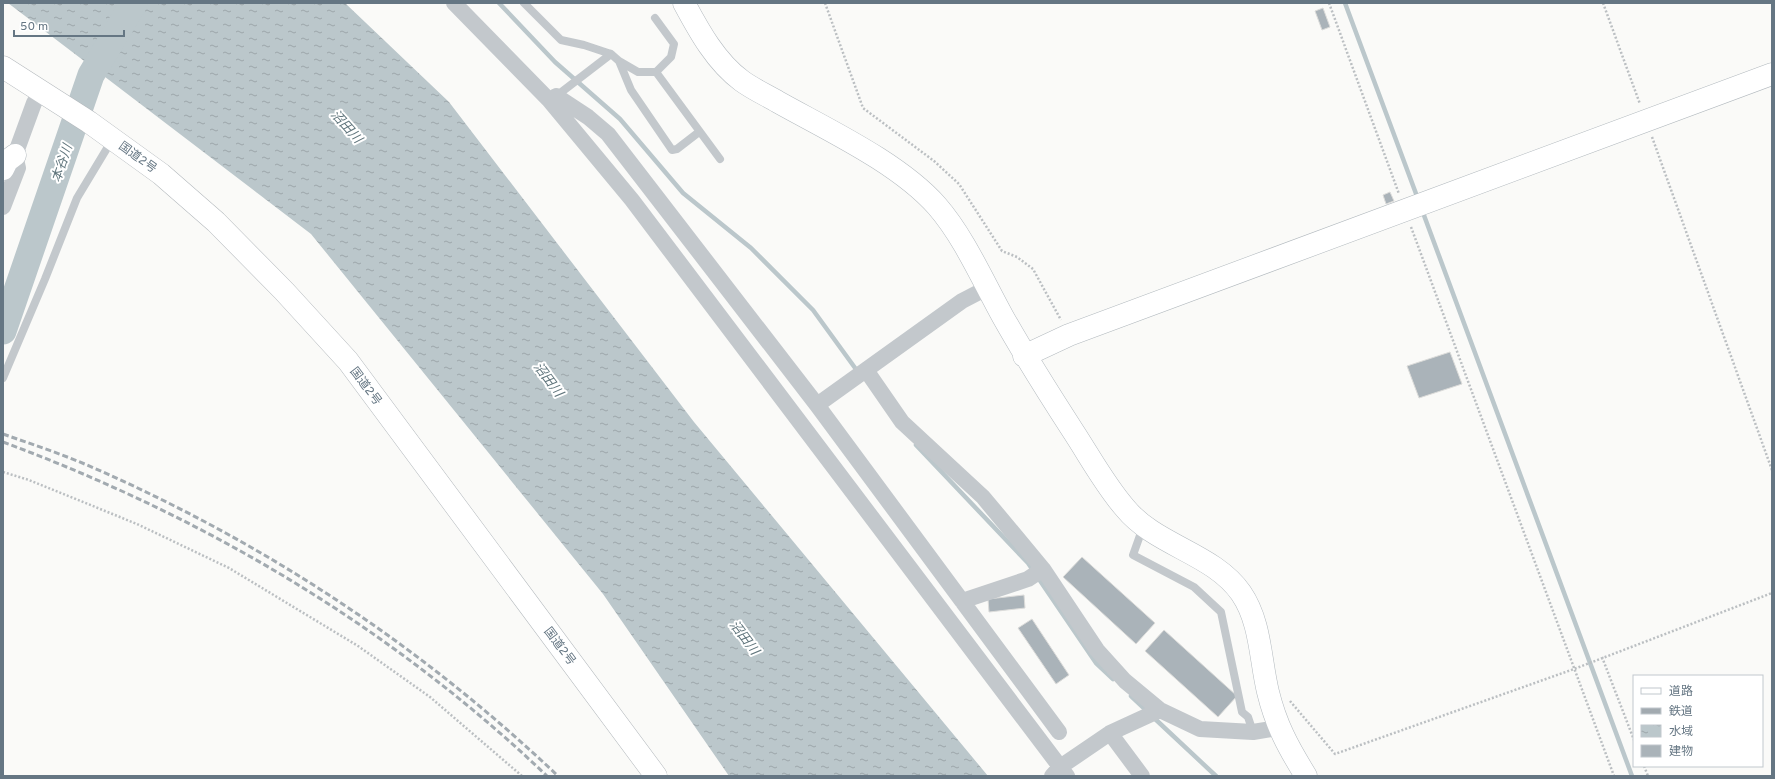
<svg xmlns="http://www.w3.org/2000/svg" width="1775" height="779" font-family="Overpass,'Noto Sans JP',sans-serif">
	<defs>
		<pattern id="water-ripples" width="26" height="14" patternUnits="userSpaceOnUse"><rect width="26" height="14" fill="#bbc7cb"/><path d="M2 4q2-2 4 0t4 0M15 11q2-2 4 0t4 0" fill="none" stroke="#9ca6aa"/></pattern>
	</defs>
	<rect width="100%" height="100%" fill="#fafaf8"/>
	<!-- water -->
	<path fill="url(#water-ripples)" d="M8,3h337l104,99 245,320 294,354h-259l-126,-182 -292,-360z"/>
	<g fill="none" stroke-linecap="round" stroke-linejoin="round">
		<!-- stream -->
		<path stroke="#bbc7cb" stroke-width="4.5" d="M499,3l56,59 65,57 63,74 68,55 62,62 45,62
			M1345,3l73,196
			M1422,210l210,566
			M916,445l112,118 68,100 17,16
			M1131,696l17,16
			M1153,717l63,59"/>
		<!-- river -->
		<path stroke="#bbc7cb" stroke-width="27" d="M3,331l88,-256 43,-72"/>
	</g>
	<!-- building -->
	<path fill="#aab3b9" stroke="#dcdcda" d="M1323,8l7,19 -8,3 -7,-19z
		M1390,192l4,9 -8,3 -3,-9z
		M1450,352l12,32 -43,14 -12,-32z
		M1082,557l73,66 -19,21 -73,-67z
		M1024,595l1,13 -36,4 -1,-13z
		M1032,619l37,56 -13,9 -38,-56z
		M1164,630l73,66 -19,21 -73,-66z"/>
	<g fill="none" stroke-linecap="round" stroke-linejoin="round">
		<defs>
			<path id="secondary" d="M684,3c15,28 32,59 58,78 11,8 24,14 36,21 50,28 121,61 159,104 27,31 46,75 66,111 22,39 46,77 70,114 17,26 32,54 52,77 31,38 88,45 116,85 20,29 19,66 27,99 8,33 20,55 38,84
				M3,169l4,-8 8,-6
				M1024,356l45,-21 703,-261"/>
			<path id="highway" d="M3,67l86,55 72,52 55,48 68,69 64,70 308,415"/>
		</defs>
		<!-- secondary casing -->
		<use href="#secondary" stroke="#b3babf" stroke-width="23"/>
		<!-- highway casing -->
		<use href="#highway" stroke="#b4b9bd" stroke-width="23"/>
		<!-- path -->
		<path stroke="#bbbfc2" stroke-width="2.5" stroke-dasharray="2 2" stroke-linecap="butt" d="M825,3l38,105 71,53 25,23 43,67 15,6 16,12 28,51
			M1329,3l70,191
			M1603,3l37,101
			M1652,137l120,333
			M1411,227l203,549
			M3,472l26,8 108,44 92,44 129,78 72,51 92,79
			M1602,657l32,83
			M1290,701l45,53 239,-85 198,-76
			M1644,766l4,10"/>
		<!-- lane -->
		<path stroke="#c3c8cc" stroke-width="8" d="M524,3l37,37 23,5 27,9
			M619,61l19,11h18l15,-15 3,-13 -19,-26
			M656,72l64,87
			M555,97l56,-43 8,7 12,29 41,60 5,-1 22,-17
			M3,378l42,-99 32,-81 35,-58
			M1143,527l-10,28 61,32 27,25 21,100 6,5 5,15"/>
		<!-- street -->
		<path stroke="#c3c8cc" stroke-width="16" d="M454,3l95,97 83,100 435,576
			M556,96l32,21 20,17 209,271 242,327
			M3,207l15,-39 -3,-13 19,-52 7,-12
			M866,370l36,52 81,75 60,72 54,81 28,31 35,29 40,19 53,3 25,-4
			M817,405l145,-104 25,-13
			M962,601l66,-22 15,-10
			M1110,733l32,43
			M1052,776l8,-9 50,-34 50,-23"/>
		<!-- secondary -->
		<use href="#secondary" stroke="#fff" stroke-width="22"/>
		<!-- highway -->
		<use href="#highway" stroke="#fff" stroke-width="22"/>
		<!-- rail -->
		<path stroke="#a2aab0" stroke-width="3" stroke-dasharray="6 3" stroke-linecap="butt" d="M3,434c28,10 56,19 84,31 175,76 333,180 471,311
			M3,442c202,75 388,185 544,334"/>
	</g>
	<g text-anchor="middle" stroke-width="4" stroke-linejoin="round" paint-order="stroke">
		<!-- street labels -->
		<g font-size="12" fill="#657683" stroke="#fff">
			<text transform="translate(138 157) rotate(36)" y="4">国道2号</text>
			<text transform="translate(366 386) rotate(53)" y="4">国道2号</text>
			<text transform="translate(560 646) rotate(53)" y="4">国道2号</text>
		</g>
		<!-- water labels -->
		<g font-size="13" font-style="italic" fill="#60757c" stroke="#fff">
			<text transform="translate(347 126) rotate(48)" y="5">沼田川</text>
			<text transform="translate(61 163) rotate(-71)" y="5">本谷川</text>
			<text transform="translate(549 379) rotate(53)" y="5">沼田川</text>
			<text transform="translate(745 637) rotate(53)" y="5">沼田川</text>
		</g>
	</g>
	<!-- border -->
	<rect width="1775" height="779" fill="none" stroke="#657683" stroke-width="8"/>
	<!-- legend -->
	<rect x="1633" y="675" width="130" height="92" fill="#ffffff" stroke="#c1c8cd"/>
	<rect x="1641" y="688" width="20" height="6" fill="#ffffff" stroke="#c1c8cd"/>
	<text x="1669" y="695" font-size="12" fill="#657683">道路</text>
	<rect x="1641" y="708" width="20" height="6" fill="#a2aab0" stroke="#c1c8cd"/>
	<text x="1669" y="715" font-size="12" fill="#657683">鉄道</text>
	<rect x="1641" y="725" width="20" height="12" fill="url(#water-ripples)" stroke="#c1c8cd"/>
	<text x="1669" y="735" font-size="12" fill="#657683">水域</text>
	<rect x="1641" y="745" width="20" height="12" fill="#aab3b9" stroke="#c1c8cd"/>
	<text x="1669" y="755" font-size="12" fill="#657683">建物</text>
	<!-- scale -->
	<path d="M14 30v6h110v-6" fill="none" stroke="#657683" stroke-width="2"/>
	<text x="20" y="30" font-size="12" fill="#657683" stroke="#ffffff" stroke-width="3" paint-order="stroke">50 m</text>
</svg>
